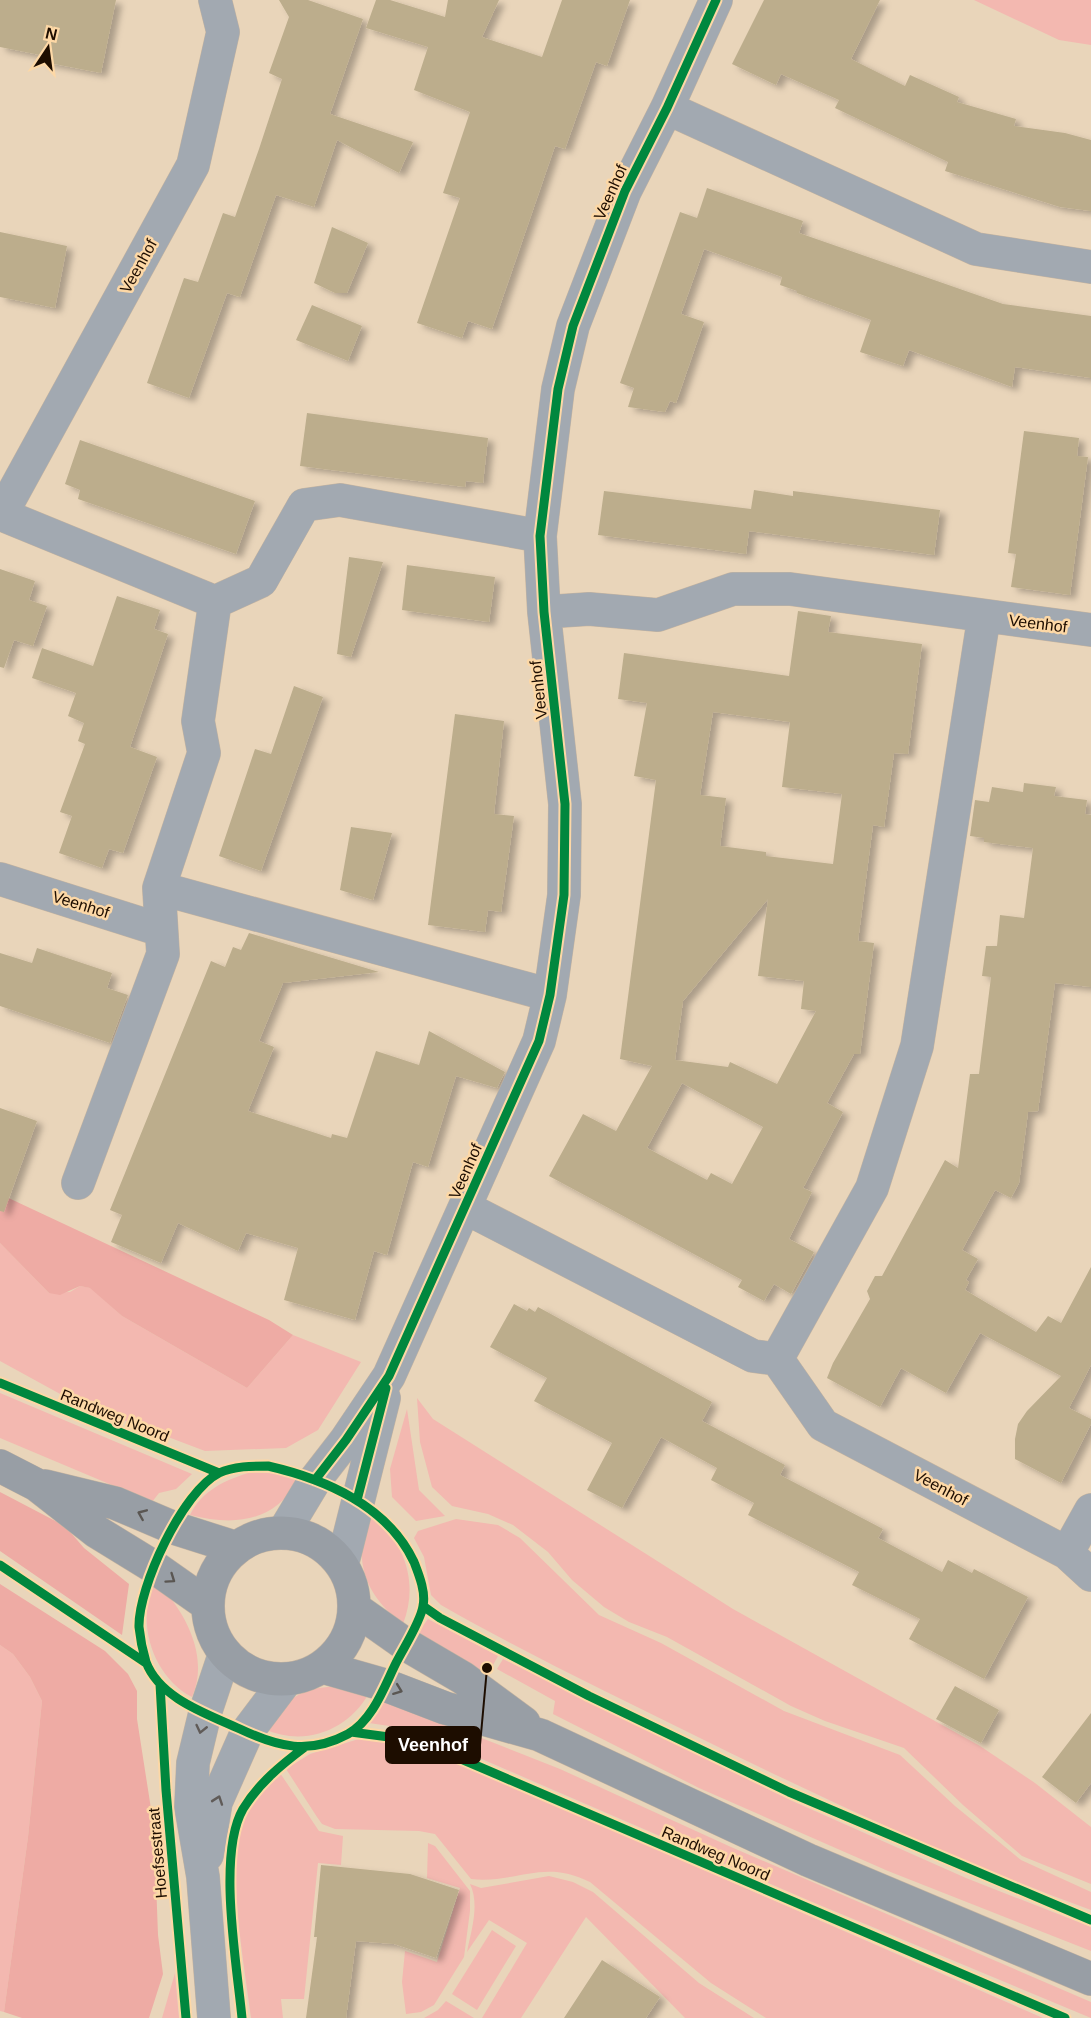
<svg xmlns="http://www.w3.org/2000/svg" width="1091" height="2018" font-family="Helvetica,sans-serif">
	<defs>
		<filter id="shadow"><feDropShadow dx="6" dy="4" stdDeviation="3" flood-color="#0004"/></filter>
	</defs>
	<rect width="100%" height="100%" fill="#e9d5ba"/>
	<!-- green -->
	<path fill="#f3b8b0" d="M974,0h117v45l-32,-5z
		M0,1243l49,50 21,-1 10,-6 11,2 31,28 125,72 46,-53 68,27 -43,68 -32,18 -81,3 -132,-50 -73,-40z
		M0,1393l192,81 -16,15 -17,4 -7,9 -152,-64z
		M417,1398l16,21 300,190 247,137 55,37 56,44v57l-69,-28 -59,-51 -59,-57 -79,-27 -34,-15 -124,-69 -38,-15 -25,-15 -32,-27 -24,-28 -35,-27 -25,-11 -36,-8 -20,-19 -12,-45z
		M407,1409l12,81 26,26 -29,5 -24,-24 -2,-28z
		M252,1472l31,2 16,6c-26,43 -65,46 -109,35 12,-25 37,-36 62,-43z
		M366,1511c37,27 54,69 37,113 -41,-31 -48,-64 -37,-113z
		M456,1519l42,6 22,13 79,77 62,28 123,68 116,44 55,51 66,54 70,32v18c-134,-49 -263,-109 -391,-172 -87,-43 -175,-85 -259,-133l-10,-10 -7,-38 -10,-19 4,-7z
		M156,1582c29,28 54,75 36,115 -39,-20 -58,-77 -36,-115z
		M428,1619l70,37 -11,20 -70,-42z
		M0,1645l13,9 17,23 12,24 -14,136 -24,175 -4,-1z
		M503,1659l287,141 176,78 125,49v24l-203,-80 -189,-83 -146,-74 2,-13 -58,-32z
		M345,1686l24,7c-21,38 -65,54 -105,36 27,-34 36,-42 81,-43z
		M383,1699l177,70 171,78 360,155v16l-281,-117 -356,-154 -51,-19 -34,-5z
		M362,1738l52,8 86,35 543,237h-277l-55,-35 -121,-101c-47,-24 -74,2 -119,-3l-36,-45 -16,-3 -84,-2 -13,-5 -5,-7 -31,-48 24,-15z
		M280,1773l39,58 24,5 -2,29 -23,-2 -14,136h-23l2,19h-32c-6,-51 -27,-158 -6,-202 7,-16 23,-30 35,-43z
		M428,1843l7,3 35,45v20l-6,46 -30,48 -13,7 -15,2 -4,-32 3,-31 32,11 23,-74 -33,-10z
		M549,1876l24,6 20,10 106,91 55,35h-69l-99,-101 -65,101h-39l45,-75 -38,-23 -22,32c4,-21 13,-47 3,-68l11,4z
		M492,1930l24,16 -39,64 -25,-16z
		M175,1973l4,45h-17z
		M446,2001l28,17h-50l14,-8z"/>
	<!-- forest -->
	<path fill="#eeaba4" d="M0,1194l269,126 24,15 -46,53 -125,-72 -32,-28 -10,-2 -20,9 -11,-2 -49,-50z
		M0,1492l65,34 19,22 45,36 -7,51 -122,-84z
		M0,1584l105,67 23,23 9,17v28l17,109 4,107 5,39 -14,44h-127l-18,-6 24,-175 14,-136 -12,-24 -17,-23 -13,-9z"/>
	<!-- building -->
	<path fill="#bcad8c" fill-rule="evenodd" filter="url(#shadow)" d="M0,0h116l-15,73 -57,-11 1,-6 -45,-9z
		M279,0h29l55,19 -33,95 83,28 -14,31 -62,-33 -23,67 -38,-12 -36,102 -13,-4 -38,105 -42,-15 37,-105 14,4 25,-69 12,4 24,-68 23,-70 -13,-6 20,-56z
		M376,0h14l55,17 3,-17h51l-17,37 60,20 20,-57h68l-23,66 -11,-4 -31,87 -10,-3 -63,183 -24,-8 -6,17 -45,-15 43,-125 -17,-5 27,-81 -56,-22 14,-43 -62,-19z
		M764,0h116l-29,59 54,27 5,-11 49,22 -2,5 59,17 -2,7 51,7 26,7v71l-31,-4 -115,-36 3,-9 -113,-54 4,-8 -58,-26 -5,11 -44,-21z
		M707,188l96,33 -4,12 204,71 88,12v62l-76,-11 -3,20 -103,-37 -6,16 -43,-14 11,-32 -74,-27v-2l-17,-6 2,-8 -78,-28 -23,65 23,8 -28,81 -6,-2 -5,11 -37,-5 6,-19 -14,-5 60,-171 17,6z
		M332,227l36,16 -21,50h-12l-21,-10z
		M0,232l67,14 -12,62 -55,-11z
		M312,305l50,21 -14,35 -52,-21z
		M307,413l181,25 -5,45 -17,-2 -1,6 -165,-21z
		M1024,431l55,7 -2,18 11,1 -18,138 -59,-8 5,-33 -8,-1z
		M80,440l175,61 -19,53 -158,-55 2,-9 -15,-6z
		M754,490l39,6v-5l147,19 -6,45 -185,-24 -3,23 -148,-19 6,-44 147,18z
		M349,557l34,5 -32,95 -14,-3z
		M407,565l88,12 -6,45 -87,-12z
		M0,569l35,12 -6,19 18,6 -14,40 -19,-6 -10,28 -4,-1z
		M117,596l43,14 -6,19 14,5 -38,113 27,10 -34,96 -14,-4 -7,19 -43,-15 13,-37 -12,-4 25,-68 -7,-3 6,-18 -16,-7 8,-23 -44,-15 10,-30 51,18z
		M798,611l33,5 -3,16 94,12 -14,110 -14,-1 -10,74 -11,-2 -15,116 16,2 -14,111h-6l-27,49 16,9 -40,76 9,4 -23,47 25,13 -23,42 -17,-10 -10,17 -26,-14 4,-7 -193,-104 34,-62 33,17 36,-65 -32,-7 36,-279 -22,-4 13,-73 -29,-4 6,-46 165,23zM713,712l77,10 -8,65 60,7 -9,70 -67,-8v-4l-46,-6 6,-48 -26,-3zM768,899l-10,77 46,5 -3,28 15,2 -39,73 -47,-22 -2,5 -53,-7 8,-59zM682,1083l81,44 -31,57 -21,-11 -4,7 -60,-32z
		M294,686l29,11 -62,174 -42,-15 36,-107 16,5z
		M455,714l49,7 -10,93 20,2 -13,96 -13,-2 -3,22 -57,-7z
		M1024,783l32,4 -2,9 33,4 -2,14 6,1v172l-36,-4 -17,128 -10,1 -9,71 -8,15 -16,-8 -33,60 16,9 -12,21 3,2 -4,8 71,42 12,-16 13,7 30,-56v98l-22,43 22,11v5l-30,59 -46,-24v-20l3,-15 9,-13 34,-35 -81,-43 -34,60 -45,-25 -21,39 -53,-29 6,-15 37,-64 -3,-8 8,-15h7l63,-116 13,8 12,-94h9l12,-97 -9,-1 4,-30h11l3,-31 24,3 9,-70 -49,-6v-4l-14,-2 5,-36 14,2 3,-15 31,5z
		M351,827l41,6 -19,67 -33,-10z
		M249,933l130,39 -96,11 -24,58 15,6 -26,64 83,27 1,-4 15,4 29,-87 43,14 10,-34 76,41 -8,16 -41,-12 -28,91 -15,-5 -26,93 -13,-4 -19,69 -71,-20 14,-52 -52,-15 -8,18 -60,-28 -17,40 -50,-21 11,-27 -12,-5 101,-249 14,6 8,-20 8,3z
		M37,948l75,25 -5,15 21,7 -18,48 -110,-37v-53l32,10z
		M0,1108l37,13 -33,91 -4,-1z
		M514,1304l13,7 2,-3 6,4 3,-5 174,95 -10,19 83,44 -5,10 103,54 -5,9 64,34 6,-12 24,13 2,-4 54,28 -44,82 -75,-40 11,-20 -68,-34 7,-13 -111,-57 6,-12 -43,-23 6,-12 -56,-31 -39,71 -35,-18 25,-47 -78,-42 13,-23 -57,-31z
		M955,1686l44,24 -18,33 -45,-24z
		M1091,1713v70l-15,20 -34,-26z
		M321,1865l89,9 49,16 -23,68 -42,-14 -38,-3 -10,77h-40l11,-81h-3z
		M602,1960l58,37 -14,21h-82z"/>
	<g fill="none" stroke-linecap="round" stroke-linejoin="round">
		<defs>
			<path id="minor" d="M667,108l309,141 115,18
				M0,514l215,88 46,-21 43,-76 36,-5 200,36
				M1,515l192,-350 30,-133 -8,-32
				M544,612l45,-3 69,6 75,-26h57l301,41
				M0,879l161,51
				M159,888l391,107
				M78,1183l85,-229 -4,-66 45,-135 -6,-32 17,-119
				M466,1208l287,148 24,3 46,66 244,128 24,22
				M777,1359l95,-171 45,-142 67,-429
				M283,1533l32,-53 31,-40 43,-64 150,-335 11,-46 14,-100 1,-91 -21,-192 -4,-76 18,-147 15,-63 52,-135 42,-83 49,-108
				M1067,1553l24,-43
				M342,1565l42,-167
				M207,1855l9,-53 31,-70 40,-53
				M214,2018l-11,-141 -12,-70 2,-44 12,-50 20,-60"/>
			<path id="major" d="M0,1466l37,19 60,47 57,35 54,38
				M45,1486l70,17 59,25 63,20
				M208 1606a73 73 0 1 1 146 0a73 73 0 1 1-146 0Z
				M354,1608l51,36 58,34 61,45
				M322,1667l63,18 60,23 95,27 268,125 283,119"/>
		</defs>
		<!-- minor casing -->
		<use href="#minor" stroke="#c5b4a0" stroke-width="34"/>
		<!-- major casing -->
		<use href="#major" stroke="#c5b4a0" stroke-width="34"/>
		<!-- minor -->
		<use href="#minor" stroke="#a2a9b1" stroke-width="33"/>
		<!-- major -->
		<use href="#major" stroke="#989ea5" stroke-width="33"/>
		<defs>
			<path id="cycleway" d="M0,1383l219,90
				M268,1466c57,13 120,40 146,96 5,13 12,30 9,44 -2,15 -20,43 -27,57 -12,24 -23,57 -48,71 -39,21 -70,13 -108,-5 -32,-15 -80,-30 -94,-67 -3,-10 -6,-25 -7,-35 -1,-40 44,-136 80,-154 15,-7 33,-7 49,-7z
				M315,1480l31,-40 43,-64 150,-335 11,-46 14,-100 1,-91 -21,-192 -4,-76 18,-147 15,-63 52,-135 42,-83 49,-108
				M357,1500l29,-112
				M0,1565l146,98
				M423,1606l17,12 149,78 200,96 302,128
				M160,1684l6,106 20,228
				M351,1732l53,7 50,17 611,262
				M242,2018c-5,-53 -25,-164 1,-209 16,-26 38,-44 62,-62"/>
		</defs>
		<!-- cycleway casing -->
		<use href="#cycleway" stroke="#fdd8a6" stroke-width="13"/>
		<!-- cycleway -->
		<use href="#cycleway" stroke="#00873e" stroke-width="9"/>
	</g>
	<!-- one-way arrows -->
	<defs><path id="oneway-chevron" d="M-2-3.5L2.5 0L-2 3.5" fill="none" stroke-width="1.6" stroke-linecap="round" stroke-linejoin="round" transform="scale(1.5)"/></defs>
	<g stroke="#5a5652">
		<use href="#oneway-chevron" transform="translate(142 1514) rotate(-157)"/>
		<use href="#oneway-chevron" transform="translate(171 1579) rotate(35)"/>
		<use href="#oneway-chevron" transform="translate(398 1690) rotate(21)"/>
	</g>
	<g stroke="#605b58">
		<use href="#oneway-chevron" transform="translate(201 1729) rotate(103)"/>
		<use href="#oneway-chevron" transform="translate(218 1800) rotate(-71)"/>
	</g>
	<g text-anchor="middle" stroke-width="5" stroke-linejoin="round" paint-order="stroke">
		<!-- street labels -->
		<g font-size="16" fill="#1d0d00" stroke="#fdd8a6">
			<text transform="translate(610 192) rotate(-66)" y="6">Veenhof</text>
			<text transform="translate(138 266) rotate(-61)" y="6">Veenhof</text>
			<text transform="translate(1038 623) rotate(7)" y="6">Veenhof</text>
			<text transform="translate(538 690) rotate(-96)" y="6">Veenhof</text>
			<text transform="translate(81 904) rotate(17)" y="6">Veenhof</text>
			<text transform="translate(465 1171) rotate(-66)" y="6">Veenhof</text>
			<text transform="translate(115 1415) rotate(22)" y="6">Randweg Noord</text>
			<text transform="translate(941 1487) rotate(28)" y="6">Veenhof</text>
			<text transform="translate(157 1853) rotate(-95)" y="6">Hoefsestraat</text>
			<text transform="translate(716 1853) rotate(23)" y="6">Randweg Noord</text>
		</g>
	</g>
	<!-- callouts -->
	<path fill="none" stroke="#1d0d00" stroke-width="2" d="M487 1668L480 1745"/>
	<circle fill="#1d0d00" stroke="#fdd8a6" stroke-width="2" cx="487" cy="1668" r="6"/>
	<rect fill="#1d0d00" stroke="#1d0d00" stroke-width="2" x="386" y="1727" width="94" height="36" rx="6"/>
	<g font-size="18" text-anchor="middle" font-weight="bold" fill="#fff">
		<text x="433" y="1751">Veenhof</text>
	</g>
	<!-- north arrow -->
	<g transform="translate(48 48) rotate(13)" stroke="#fdd8a6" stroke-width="4.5" paint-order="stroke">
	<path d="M0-4.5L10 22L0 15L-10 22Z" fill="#1d0d00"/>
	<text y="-9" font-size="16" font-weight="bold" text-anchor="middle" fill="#1d0d00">N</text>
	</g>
</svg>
